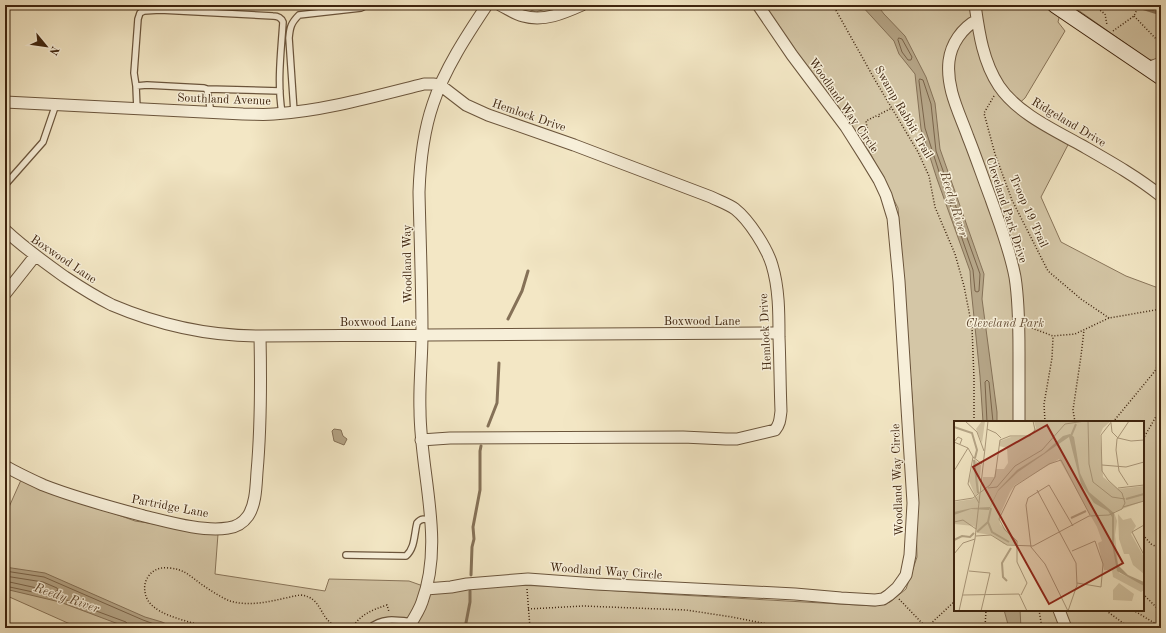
<svg xmlns="http://www.w3.org/2000/svg" width="1166" height="633" font-family="'Old Standard TT',serif">
	<rect width="100%" height="100%" fill="#f3e7c5"/>
	<filter id="stains"><feTurbulence type="fractalNoise" baseFrequency=".005" numOctaves="4"/><feColorMatrix values="0 0 0 0 .2 0 0 0 0 .09 0 0 0 0 .02 0 0 0 .5 -.17"/></filter>
	<radialGradient id="worn" r=".72"><stop offset=".6" stop-color="#630" stop-opacity="0"/><stop offset="1" stop-color="#630" stop-opacity=".3"/></radialGradient>
	<!-- green -->
	<path fill="#d4c6a6" stroke="#89755a" fill-rule="evenodd" d="M517,5h41l-22,7z
		M761,5h285l14,9 -2,8 7,9 -40,67 -11,10 56,33 -29,56 20,45 65,34 35,13v175c-4,16 -6,31 0,46v118h-1082l-74,-33v-79l16,-36 114,41 83,13 -3,40 110,17 4,-12 80,2 31,11 65,-7 41,1 116,8 213,12 15,-4 16,-13 11,-32 -4,-147 -15,-202 -30,-59zM955,422h188v188h-188z
		M1071,5h90v53l-3,2h-9z"/>
	<!-- water -->
	<path fill="#b5a587" stroke="#857157" d="M861,5h16l7,9 21,22 21,41 9,26 5,46 44,125 -2,25 15,113v10h-14l-3,-46 -9,-88 -1,-17 -33,-92 -16,-50 -6,-55 -16,-20 -5,-13z
		M334,429l7,1 2,6 4,3 -3,6 -10,-4 -2,-10z
		M5,567l40,6 100,44 17,5 13,6h-46l-69,-26 -55,-13z
		M1004,610h16l1,18h-12z"/>
	<g fill="none" stroke-linecap="round" stroke-linejoin="round">
		<!-- shore -->
		<path stroke="#7a644a" stroke-width="1" d="M899,38l3,1 10,18 -1,3h-3l-6,-8 -4,-12z
			M920,79l3,1 8,24 5,47 44,123 -1,17 -2,1 -2,-1 -2,-21 -32,-92 -16,-50 -6,-47z
			M987,422l-2,-40 2,-2 2,2 4,40
			M5,571l39,6 99,43 22,8
			M5,576l38,6 14,6 1,2 -3,2 -50,-11
			M5,586l56,12 65,24 2,3v3"/>
		<!-- stream -->
		<path stroke="#857157" stroke-width="3" d="M1132,5l29,9
			M508,319l14,-28 6,-20
			M488,426l9,-23 2,-40
			M471,575l1,-28 2,-8 -1,-12 7,-37v-39l1,-5
			M465,628l5,-26v-11"/>
		<defs>
			<path id="lane" d="M136,86l-2,-13 4,-54 2,-6 4,-2 16,-1 113,6c4,0 8,1 10,6 -2,30 -6,61 -1,91
				M207,89l73,2
				M137,109l-1,-23 11,-1 57,3 3,1 4,24
				M294,112l-5,-74c1,-11 2,-15 10,-23l62,-7 6,-3
				M5,185l38,-43 13,-38
				M346,555l60,1c9,-8 8,-21 11,-33 4,-5 8,-4 13,-3
				M370,628c12,-11 27,-8 42,-6"/>
			<path id="street" d="M500,5c8,4 15,9 23,11 21,6 41,-3 59,-11
				M975,5c4,28 8,57 24,81 18,27 55,44 82,59 28,16 55,31 80,51
				M977,20c-15,8 -26,24 -28,41 -3,27 10,51 19,76 8,20 15,41 23,62 9,26 19,51 24,78 4,25 4,50 4,75 0,24 0,47 0,70
				M1148,68l13,-5
				M5,102l238,12c10,0 21,1 31,0 49,-3 102,-18 150,-30h9l7,1 26,20 22,10 86,30 137,52c8,4 17,7 24,12 14,11 32,39 37,56 7,23 7,48 7,72 1,25 1,49 2,74 -1,8 -1,13 -6,19l-38,9h-11l-43,-2 -233,1 -29,2
				M5,230c19,18 39,32 60,47 15,10 31,20 47,28 47,20 98,31 148,31l519,-3
				M5,294l30,-38
				M5,466c12,7 25,13 38,19 33,13 67,22 101,31 25,6 59,16 84,12 8,-1 15,-5 20,-12 8,-12 8,-30 9,-44 4,-45 4,-91 3,-136
				M426,589l25,-2 16,-3 61,-5 68,5 199,10 46,4 34,2 8,-1 6,-4 8,-7 5,-7 4,-6 4,-20 3,-52 -14,-222 -6,-63 -7,-23 -7,-15 -14,-23 -19,-30 -54,-72 -34,-50
				M1059,610l7,18
				M408,628c5,-8 11,-17 14,-26 23,-62 -2,-129 -2,-192 -1,-25 2,-51 2,-76 0,-47 -2,-95 -3,-142 1,-30 4,-59 14,-88 11,-34 34,-69 54,-99"/>
			<path id="secondary" d="M1055,5l106,72"/>
		</defs>
		<!-- lane casing -->
		<use href="#lane" stroke="#6b553c" stroke-width="8"/>
		<!-- street casing -->
		<use href="#street" stroke="#6b553c" stroke-width="13"/>
		<!-- secondary casing -->
		<use href="#secondary" stroke="#3e240e" stroke-width="17"/>
		<!-- path -->
		<path stroke="#3e240e" stroke-width="1.5" stroke-dasharray="1 2" stroke-linecap="butt" d="M833,5l42,75 43,72 11,24 6,31 20,47 9,32 8,41 2,52v43
			M1093,5l12,9 2,11
			M1134,16l27,28
			M1113,31l21,-15 5,-11
			M994,96l-10,17 11,41 17,46 36,71 33,28 28,19
			M879,117l-1,-2 14,-7
			M868,143l1,-3 -3,-19 12,-6
			M1029,327l24,9 22,-2 34,-16 52,-9
			M1045,422l-1,-18 8,-46 1,-21
			M1075,422l-2,-12 8,-54 3,-26
			M1113,422l42,-51 6,-12
			M1143,439l18,-31
			M1143,535l8,9 10,5
			M527,589l3,39
			M1143,594l18,18
			M899,599l23,24 3,5
			M528,609l55,-3 103,4 46,7 55,11
			M1039,610l3,18
			M1107,610l1,2 22,16
			M1133,610l23,14 5,1
			M208,628c-19,-8 -60,-12 -63,-36 -1,-5 0,-11 3,-15 5,-8 13,-10 21,-9 15,1 21,8 32,16 9,6 19,13 29,17 23,7 48,-2 70,-6 24,2 18,25 38,32
			M352,628c9,-14 20,-18 35,-23l2,7
			M572,628l54,-3 26,3
			M926,628l29,-27
			M985,628l1,-18"/>
		<!-- lane -->
		<use href="#lane" stroke="#f7efd9" stroke-width="5.5"/>
		<!-- street -->
		<use href="#street" stroke="#f7efd9" stroke-width="11"/>
		<!-- secondary -->
		<use href="#secondary" stroke="#f7efd9" stroke-width="15"/>
	</g>
	<g text-anchor="middle" stroke-width="3" stroke-linejoin="round" paint-order="stroke">
		<!-- street labels -->
		<g font-size="12" fill="#3e240e" stroke="#f7efd9">
			<text transform="translate(224 99) rotate(2)" y="4">Southland Avenue</text>
			<text transform="translate(844 105) rotate(55)" y="4">Woodland Way Circle</text>
			<text transform="translate(904 112) rotate(60)" y="4">Swamp Rabbit Trail</text>
			<text transform="translate(529 115) rotate(19)" y="4">Hemlock Drive</text>
			<text transform="translate(1069 122) rotate(31)" y="4">Ridgeland Drive</text>
			<text transform="translate(1007 210) rotate(72)" y="4">Cleveland Park Drive</text>
			<text transform="translate(1029 211) rotate(66)" y="4">Troop 19 Trail</text>
			<text transform="translate(64 259) rotate(34)" y="4">Boxwood Lane</text>
			<text transform="translate(407 264) rotate(-91)" y="4">Woodland Way</text>
			<text x="702" y="325">Boxwood Lane</text>
			<text x="378" y="326">Boxwood Lane</text>
			<text transform="translate(765 332) rotate(-93)" y="4">Hemlock Drive</text>
			<text transform="translate(897 480) rotate(-92)" y="4">Woodland Way Circle</text>
			<text transform="translate(170 506) rotate(11)" y="4">Partridge Lane</text>
			<text transform="translate(606 571) rotate(4)" y="4">Woodland Way Circle</text>
		</g>
		<!-- park labels -->
		<g font-size="12" font-style="italic" fill="#644c34" stroke="#f7efd9">
			<text x="1005" y="327">Cleveland Park</text>
		</g>
		<!-- water labels -->
		<g font-size="13" font-style="italic" fill="#624b32" stroke="#f7efd9">
			<text transform="translate(955 204) rotate(73)" y="5">Reedy River</text>
			<text transform="translate(67 597) rotate(19)" y="5">Reedy River</text>
		</g>
	</g>
	<!-- overview -->
	<g transform="translate(954 421)">
		<rect width="190" height="190" fill="#f3e7c5"/>
		<path d="M28,0h3l-3,22 -6,-14zM80,0h77l-8,7 -3,7 3,42 15,12 26,-3v15l-30,11 3,9 -2,14 4,38 24,11 1,6 -3,2 -28,-15 -1,-7h-8l-6,-27 4,-2 -5,-14 -38,-68 -44,26 -5,7 -11,25 1,7 16,16v5l-12,-1 -12,-9 -14,-2 -4,-7 -20,-2v-22l19,-3 7,-5 3,-17h11l2,-8h8l4,-6 -1,-15 -8,-2 1,-5 11,-4h16l9,-9zM20,38l7,6 -2,29 -4,1 -6,-14zM164,93l5,6 8,-2 5,8 -5,8 13,23v17l-11,-9 -4,-11h-5l-5,-15zM165,162l15,11 -2,7 -19,-1v-10z" fill="#d4c6a6"/>
		<path d="M116,13l4,3 6,36 9,19 25,21v33l4,19 10,10 16,7v4l-27,-15 -5,-27v-27l-4,-6 -14,-8 -13,-19 -12,-47 -51,35 -20,19 -9,19 -18,-1 -17,6v-3l18,-4 18,-1 8,-17 19,-20 27,-17 19,-17z" fill="#b5a587"/>
		<path fill="none" stroke="#b5a587" stroke-width="2" d="M0,6l18,6 5,17 -2,8M117,15l5,-12M20,39l4,33M172,78l18,-5M117,97l15,-7M34,101l4,10 17,10M23,111l11,-10 3,-14M0,119l8,-4 8,1 4,-4M53,160l-4,-4 -1,-14 9,-15"/>
		<path fill="none" stroke="#ab997c" stroke-width="1" d="M11,0l12,11 7,19M134,0l1,43 4,18 19,15 13,2M157,2l1,9 6,6 13,3 13,-1M33,8l9,4 5,5M0,21l14,6 5,9 9,7M0,21l4,-5 4,2 -2,5M19,36l-5,27 11,19M148,44l24,2 18,-5M0,50l14,-23M174,64l-9,-14 -3,-21 1,-11 12,-18M34,67l9,-1 18,-21 27,-16 23,-26 20,-3M164,67l26,-3M83,69l39,73 1,22 -9,26M0,80l19,-3 17,-13 5,-8 5,-37 10,-4h20l5,-6 -2,-9M169,86l21,-6M0,101l9,-2 13,9M190,104l-12,7 12,23M22,115l15,-1 16,10 26,1 56,-30 20,-1 13,-6 3,-6 -3,-10 -14,-13 -6,-9 -1,-36 11,-14M118,130l23,-10 8,23 -2,23 -24,-4M0,133l9,-11 12,-4M15,150l21,2 -9,38M9,174l56,-1 8,17M67,174l6,-12 -10,-21v-21l-12,-11 -6,-11 16,-33 34,-22 12,-4 29,55M5,190l16,-72 13,-118M114,190l-23,-47 -14,-17 -5,-42 2,-7 21,-13 24,41"/>
		<path fill="#8f2418" fill-opacity="0.15" stroke="#8f2418" stroke-width="2" d="M93,4l76,138 -74,41 -76,-137z"/>
		<rect width="190" height="190" fill="none" stroke="#3e240e" stroke-width="2"/>
	</g>
	<!-- margin -->
	<rect width="1166" height="633" fill="none" stroke="#f3e7c5" stroke-width="20"/>
	<rect x="6" y="6" width="1154" height="621" fill="none" stroke="#3e240e" stroke-width="2"/>
	<rect x="10" y="10" width="1146" height="613" fill="none" stroke="#3e240e"/>
	<!-- north arrow -->
	<g transform="translate(46 46) rotate(119)" stroke="#f7efd9" stroke-width="3" paint-order="stroke">
	<path d="M0-3L7 15L0 10L-7 15Z" fill="#3e240e"/>
	<text y="-6" font-size="11" font-weight="bold" text-anchor="middle" fill="#3e240e">N</text>
	</g>
	<rect width="100%" height="100%" filter="url(#stains)"/>
	<rect width="100%" height="100%" fill="url(#worn)"/>
</svg>
